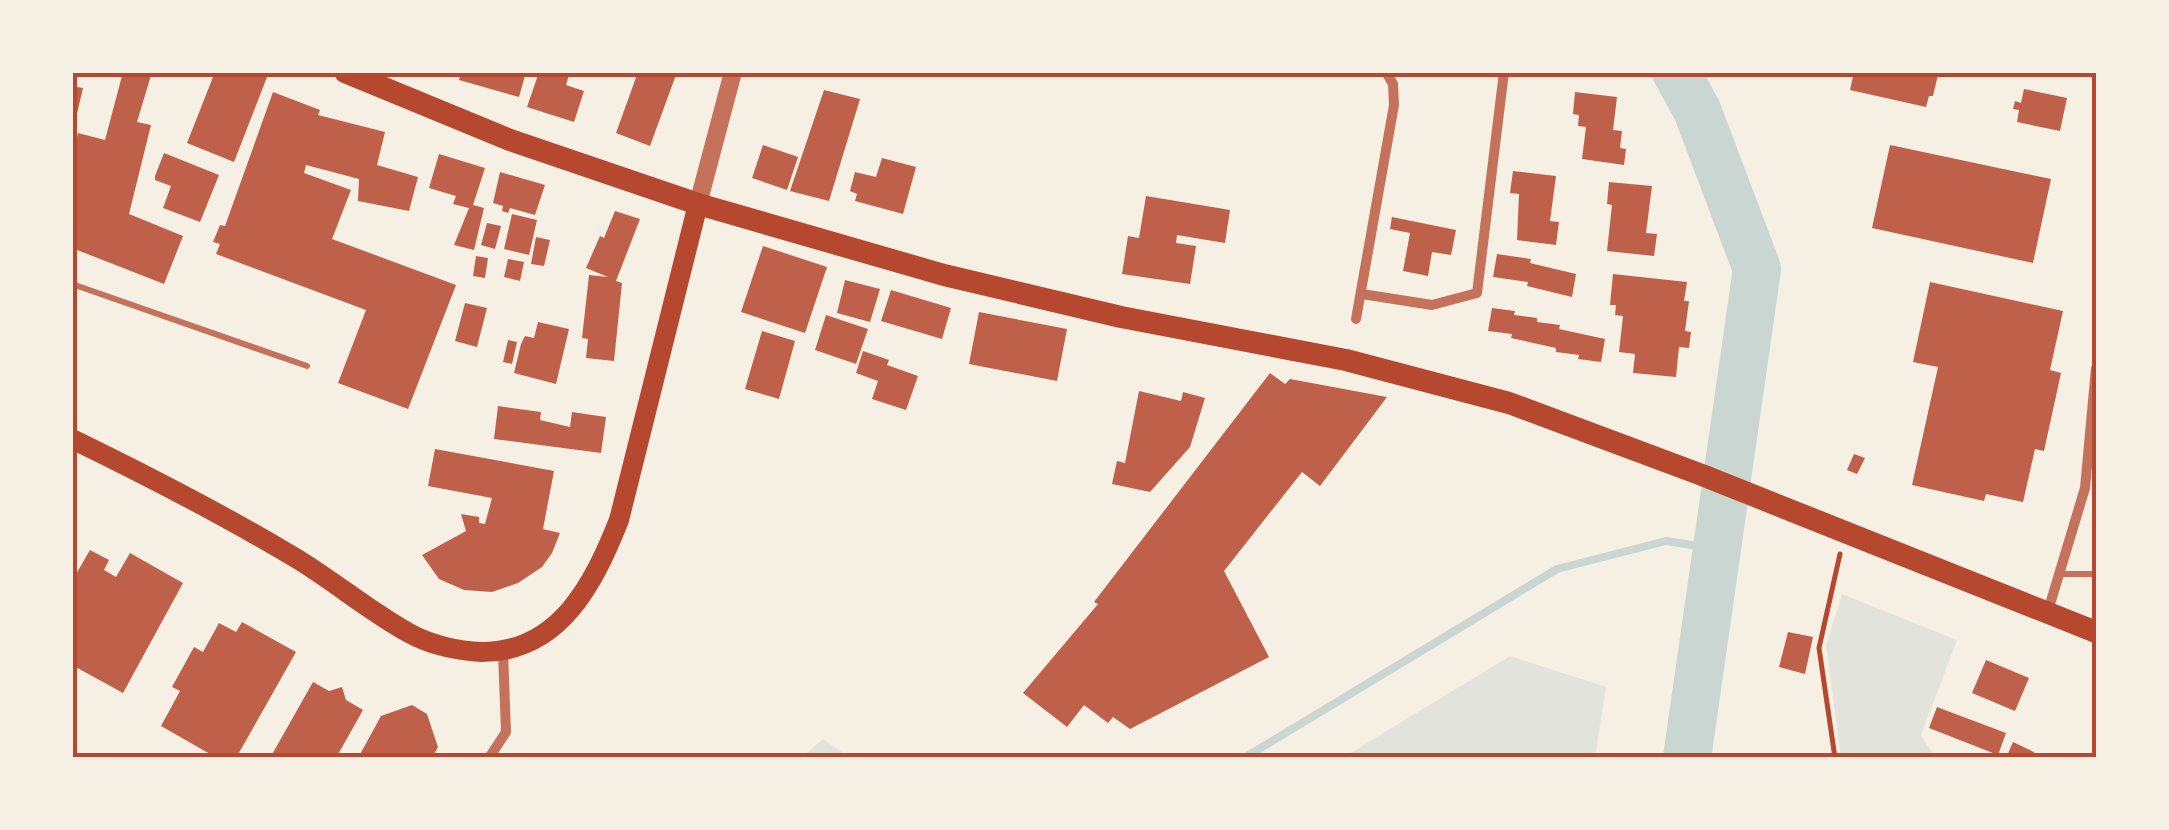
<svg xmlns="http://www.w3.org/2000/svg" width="2169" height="830" font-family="'PT Sans',sans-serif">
	<rect width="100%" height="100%" fill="#f6efe4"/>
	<!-- green -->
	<path fill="#e2e4dc" d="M1842,594l115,46 -36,95 14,22h-94l-15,-112z
		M1510,656l96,31 -11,70h-251z
		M823,739l26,18h-47z"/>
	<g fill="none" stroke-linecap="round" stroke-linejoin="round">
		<!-- stream -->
		<path stroke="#c9d6d2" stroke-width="8" d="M1244,758l313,-189 109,-28 51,8"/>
		<!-- river -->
		<path stroke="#c9d6d2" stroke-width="48" d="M1676,72l21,38 60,159 -70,489"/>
	</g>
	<!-- building -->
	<path fill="#bf614a" d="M123,72h29l-15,50 14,3 -22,89 54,22 -19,48 -92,-36v-91l6,-24 27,7z
		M215,72h54l-35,90 -47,-19z
		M461,72h65l-7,25 -60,-17z
		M539,72h31l-4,13 18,6 -10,31 -47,-15z
		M638,72h39l-27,74 -34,-13z
		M1854,72h80l4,3 -5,21h-4l-3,11 -76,-17z
		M72,86l11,2 -9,39h-2z
		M2024,89l43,9 -7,33 -43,-9 2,-12 -6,-1 2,-8 6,2z
		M824,90l36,9 -31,102 -39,-10z
		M273,92l47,18 -2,5 67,17 -8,33 41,12 -9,34 -51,-10 1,-22 -53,-14 -2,8 47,17 -19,49 124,46 -48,124 -70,-26 28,-73 -150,-56 4,-10 -7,-2 7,-17 5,1z
		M1575,92l42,5 -4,33 9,1 -2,17 6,1 -2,16 -42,-6 4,-32 -8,-1 1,-11 -6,-1z
		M763,145l35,12 -11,33 -35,-12z
		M1890,145l161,34 -18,84 -161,-35z
		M164,153l55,22 -19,47 -37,-14 8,-22 -16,-6v-4z
		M439,154l46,14 -12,37 11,3 -10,42 -20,-5 15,-37 -16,-4 3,-8 -27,-8z
		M882,158l34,9 -13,47 -48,-13 2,-7 -7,-3 5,-19 21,5z
		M1513,171l43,5 -6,45 9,1 -3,23 -39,-5 2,-46 -9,-1z
		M500,172l45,13 -10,30 -25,-7 -2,5 -6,-2 1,-5 -10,-3z
		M1609,182l43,4 -6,47 11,1 -3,22 -47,-5 5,-46 -5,-1z
		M1146,196l84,14 -5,33 -48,-8 -1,8 20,3 -6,38 -68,-10 6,-38 11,2z
		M615,211l25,8 -24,62 6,2 -8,78 -28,-3 2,-19 -6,-1 7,-63 19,2 -22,-9 14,-32 4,2z
		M512,214l25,6 -8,35 -25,-6z
		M1392,217l64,13 -5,25 -19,-3 -4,24 -25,-5 7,-38 -20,-4z
		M487,223l14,3 -6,23 -14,-4z
		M536,237l14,3 -6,26 -13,-2z
		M763,246l64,21 -22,66 -64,-21z
		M1497,254l34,5 -1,4 46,11 -4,23 -45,-11 1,-4 -35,-5z
		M476,256l12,2 -3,20 -12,-2z
		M508,259l16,3 -4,19 -16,-4z
		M1613,274l74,8 -3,19h5l-4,30 6,1 -2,16 -10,-1 -3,30 -43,-4 2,-19 -16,-2 4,-36 -8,-1 1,-10h-6z
		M845,280l35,9 -10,33 -33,-9z
		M1930,282l133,29 -13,59 11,3 -17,78 -9,-2 -12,53 -37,-8 -2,7 -72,-16 26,-118 -25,-5z
		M891,290l60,18 -9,31 -61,-18z
		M465,303l22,5 -10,39 -22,-6z
		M1492,308l23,3 -1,4 23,3v4l23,3 -1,4 46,10 -4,23 -23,-3 1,-4 -23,-3v-4l-45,-10 1,-4 -24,-3z
		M979,312l88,17 -10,52 -88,-17z
		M826,315l42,14 -12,35 -41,-14z
		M538,322l31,7 -13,55 -42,-11 7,-29 4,-8 9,2z
		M762,331l33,10 -16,58 -34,-10z
		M508,340l9,2 -5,22 -9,-2z
		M863,351l26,9 -2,5 31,11 -12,34 -34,-11 6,-18 -22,-8z
		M1270,373l15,11 5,-5 97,18 -67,89 -18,-14 -78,99 45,86 -139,72 -17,-12 -5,6 -24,-18 -17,22 -44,-34 75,-89 -4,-2z
		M1139,391l42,10 2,-9 22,6 -15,49 -40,45 -38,-8 5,-23 8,2z
		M498,406l43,6 -1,8 30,7 2,-15 34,5 -5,36 -107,-14z
		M435,449l119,22 -11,58 17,4 -8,20 -10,14 -24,16 -26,9 -28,-2 -25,-11 -17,-24 44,-24 -5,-17 18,3v6l6,1 7,-26 -64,-12z
		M1854,454l11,4 -8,16 -10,-4z
		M90,550l19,10 -5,10 12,7 14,-24 53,30 -60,110 -51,-28v-84z
		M242,622l54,30 -60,106h-19l-56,-32 19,-35 -8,-4 22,-40 9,5 16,-29 17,9z
		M1788,632l25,5 -8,37 -26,-7z
		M1986,660l43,18 -14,33 -43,-18z
		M313,682l16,9 13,-4 4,13 17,10 -27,48h-66z
		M412,705l15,9 11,33 -6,11h-74l23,-42z
		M1937,707l69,26 -8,22 -69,-27z
		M2013,742l19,9 10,7h-36z"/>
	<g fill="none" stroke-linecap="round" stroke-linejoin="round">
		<!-- path -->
		<path stroke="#b5482f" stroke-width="5" d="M1835,758l-16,-110 21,-94"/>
		<!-- service -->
		<path stroke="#c5725c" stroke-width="6" d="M72,284l235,82
			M2059,574h37"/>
		<!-- minor -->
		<path stroke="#c5725c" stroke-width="10" d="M1362,294l70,11 45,-12 27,-221
			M1356,319l38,-214 -1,-21 -7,-12
			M2048,611l37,-123 11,-120
			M489,758l17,-26 -3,-80"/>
		<!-- tertiary -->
		<path stroke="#c5725c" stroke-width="18" d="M698,204l35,-132"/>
		<!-- secondary -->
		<path stroke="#b5482f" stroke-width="20" d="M72,439c76,37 150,75 222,118 40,24 75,54 115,76 21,12 49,18 73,19 78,0 112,-69 137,-132l79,-316"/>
		<!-- primary -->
		<path stroke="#b5482f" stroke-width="22" d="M345,72l165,68 188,64 246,71 177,42 225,43 163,43 193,72 394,157"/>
	</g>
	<!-- border -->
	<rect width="2169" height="830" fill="none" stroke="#f6efe4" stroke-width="150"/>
	<rect x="75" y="75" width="2019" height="680" fill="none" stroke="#b5482f" stroke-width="4"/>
</svg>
